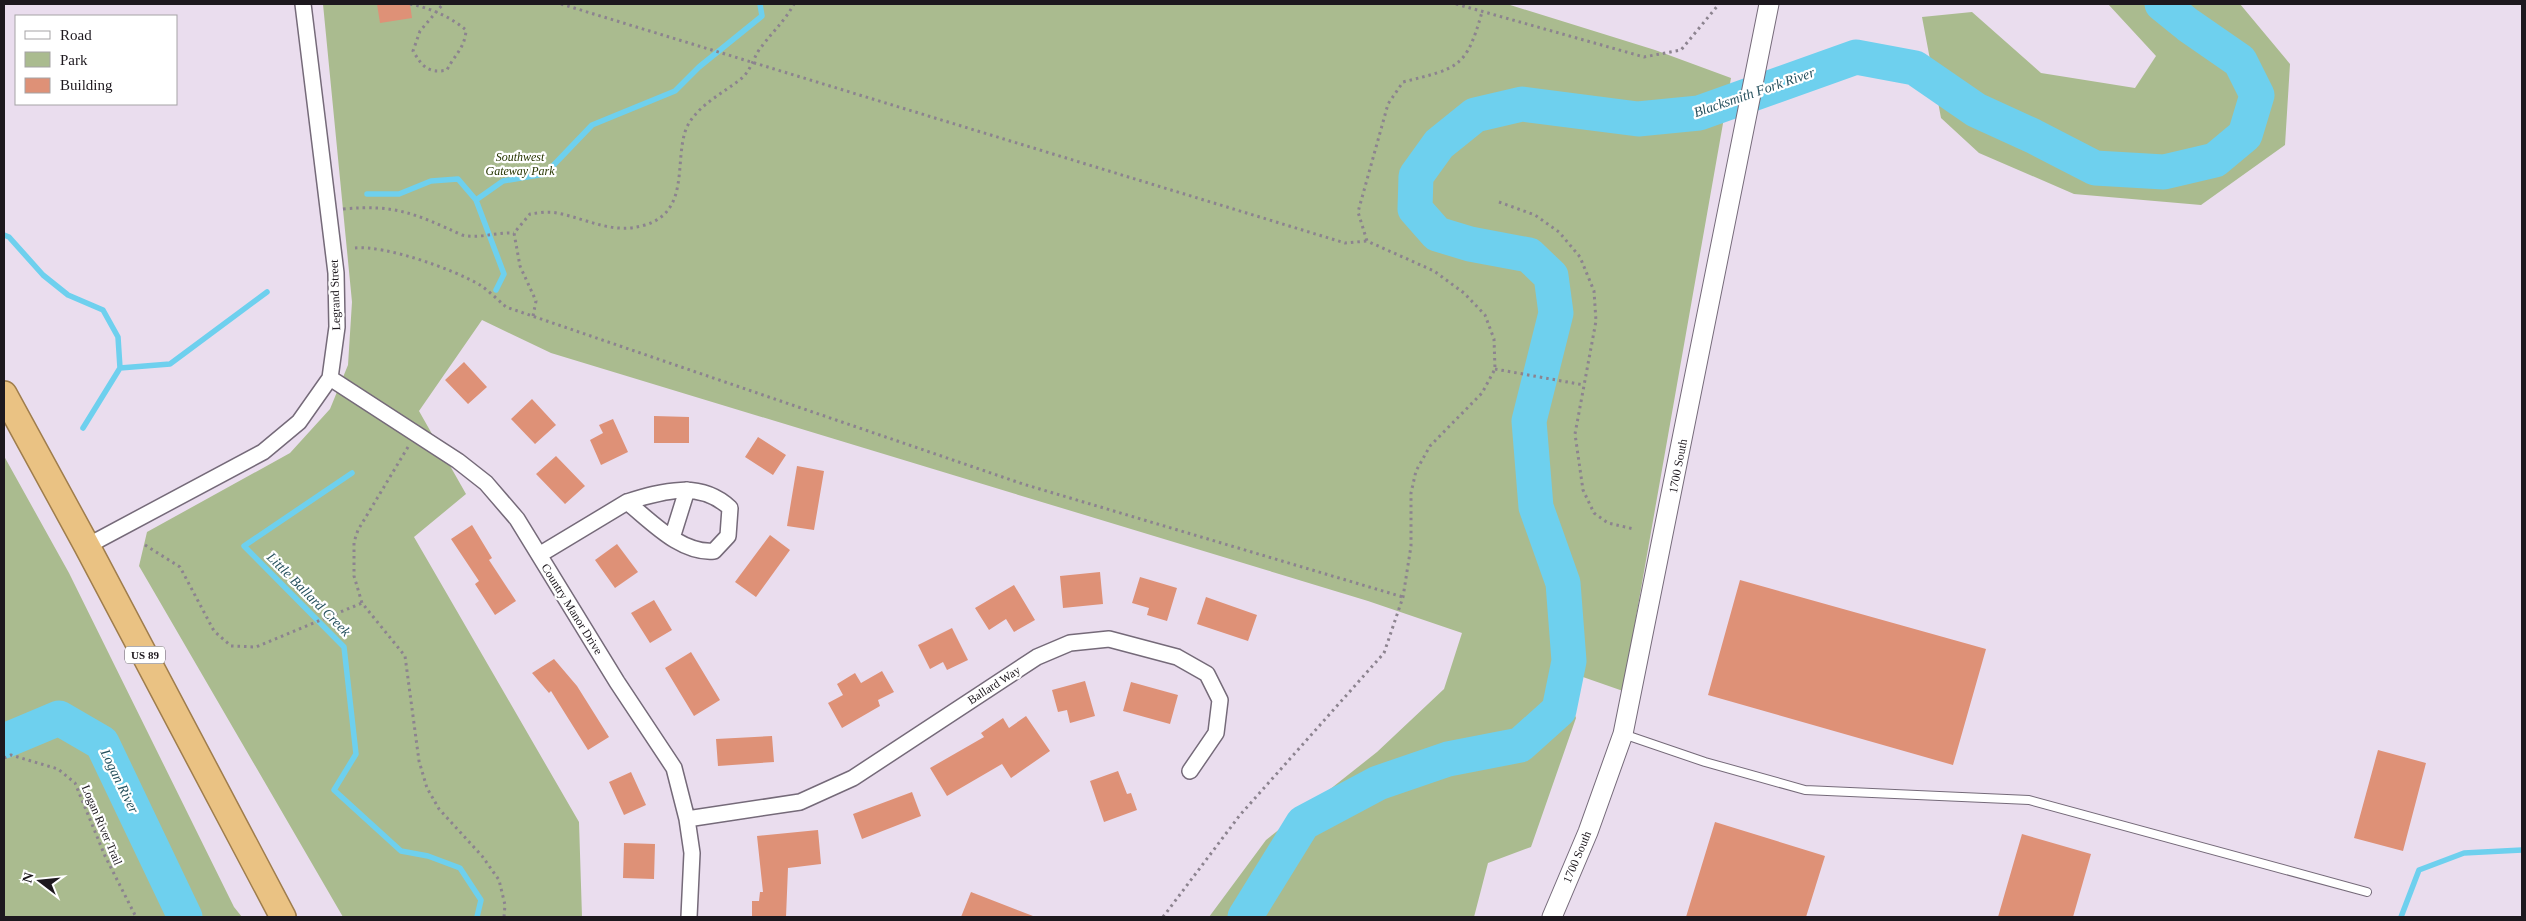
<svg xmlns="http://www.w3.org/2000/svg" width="2526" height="921" font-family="'Times New Roman',serif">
	<rect width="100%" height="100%" fill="#eaddee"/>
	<!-- green -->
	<path fill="#aabb8f" d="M323,4h1184l148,46 76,28 -108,613 -63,-22 16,49 -45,129 -43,16 -14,54h-265l57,-77 111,-88 67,-63 18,-56 -94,-32 -817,-248 -69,-33 -63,91 47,83 -52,43 165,285 3,95h-239l-204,-351 8,-34 143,-79 40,-44 18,-44 4,-63z
		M2108,4h132l50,60 -5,81 -84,60 -127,-11 -95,-41 -38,-35 -19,-101 50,-5 69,61 94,15 21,-32z
		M4,456l65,117 165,334 8,10h-238z"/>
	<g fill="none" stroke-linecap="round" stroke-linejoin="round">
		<!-- stream -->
		<path stroke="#6ed0ee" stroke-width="5.5" d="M367,194h32l32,-13 27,-2 18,21 27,-19 42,-7 47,-49 83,-34 24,-24 63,-51 -2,-12
			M476,200l28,74 -8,16
			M4,235l5,2 34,38 25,20 35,15 15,27 2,31 -37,60
			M120,368l50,-4 97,-72
			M352,473l-108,73 100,101 12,107 -22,36 67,61 27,5 32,12 21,32 -4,17
			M2401,917l18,-47 45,-17 58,-3"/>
		<!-- river -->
		<path stroke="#6ed0ee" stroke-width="35" d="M4,741l55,-23 43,25 83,174
			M1245,917l58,-94 75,-40 70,-24 72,-14 39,-35 10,-49 -6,-78 -27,-76 -7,-86 27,-108 -5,-37 -22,-21 -59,-11 -33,-10 -22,-25 1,-33 23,-32 36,-29 47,-11 116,15 61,-6 157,-56 59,11 61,42 57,26 62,32 69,4 51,-12 30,-25 12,-40 -17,-34 -52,-36 -26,-21"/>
	</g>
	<!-- building -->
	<path fill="#de9177" d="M377,4h33l2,14 -32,5z
		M464,362l23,25 -19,17 -23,-24z
		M532,399l24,26 -21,19 -24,-25z
		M654,416l35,1v26h-35z
		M613,419l15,33 -27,13 -11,-25 13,-7 -4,-8z
		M758,437l28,18 -13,20 -28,-18z
		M556,456l29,30 -20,18 -29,-30z
		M797,466l27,5 -10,59 -27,-4z
		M472,525l20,33 -3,2 27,41 -21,14 -20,-31 4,-3 -28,-42z
		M770,535l20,15 -34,47 -21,-15z
		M617,544l21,28 -23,16 -20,-28z
		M1100,572l3,32 -40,4 -3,-32z
		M1140,577l37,11 -10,33 -20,-6 2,-7 -17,-5z
		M1740,580l246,69 -33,116 -245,-70z
		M1014,585l21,35 -21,12 -8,-13 -17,11 -14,-22z
		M1206,597l51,18 -9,26 -51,-17z
		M654,600l18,30 -22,13 -19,-30z
		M952,628l16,32 -21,10 -4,-8 -13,7 -12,-24z
		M691,652l29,48 -26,16 -29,-48z
		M554,659l23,27 32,51 -21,13 -37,-59 -2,2 -17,-20z
		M882,671l12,21 -16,8 2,6 -38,22 -14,-25 15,-8 -6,-11 18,-11 6,10z
		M1085,681l10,35 -25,7 -3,-13 -9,2 -6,-22z
		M1131,682l47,13 -8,29 -47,-13z
		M1026,716l24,35 -39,27 -9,-14 -55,32 -17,-28 54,-31 -3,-4 22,-15 6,10z
		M772,736l2,26 -56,4 -2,-27z
		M2378,750l48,13 -23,88 -49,-13z
		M1118,771l9,23 4,-1 6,17 -33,12 -14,-41z
		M631,772l15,33 -22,10 -15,-33z
		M912,792l9,24 -59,23 -9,-25z
		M1715,822l110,34 -19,61h-120z
		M818,830l3,34 -33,4 -2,49h-34v-16h7l1,-9h3l-6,-56z
		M2022,834l69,20 -18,63h-75z
		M624,843l31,1 -1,35 -31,-1z
		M971,892l62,24 -1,1h-71z"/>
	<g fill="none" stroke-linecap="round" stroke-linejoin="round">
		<defs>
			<path id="service" d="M1623,734l82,28 100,28 224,10 338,92"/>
			<path id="minor" d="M330,378l128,83 28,22 31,36 100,163 57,86 13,51 5,34 -3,64
				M672,538l15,-48
				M87,546l176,-94 36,-30 31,-44 7,-51 -1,-54 -33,-269
				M539,555l88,-53c25,20 54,52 87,49l14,-15 2,-28c-30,-28 -67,-17 -103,-6
				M687,819l113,-17 53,-24 184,-121 33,-14 39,-4 68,18 30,17 13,26 -4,33 -26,38"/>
			<path id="tertiary" d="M1552,917l36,-85 35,-98 146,-730"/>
			<path id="trunk" d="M4,394l83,152 196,371"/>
		</defs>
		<!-- service casing -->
		<use href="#service" stroke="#756a79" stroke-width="10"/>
		<!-- minor casing -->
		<use href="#minor" stroke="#756a79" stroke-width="18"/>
		<!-- tertiary casing -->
		<use href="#tertiary" stroke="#756a79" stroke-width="21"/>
		<!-- trunk casing -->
		<use href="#trunk" stroke="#9f7d4c" stroke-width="28"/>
		<!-- path -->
		<path stroke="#8c838f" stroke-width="3" stroke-dasharray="2.5 4" stroke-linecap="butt" d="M410,4c20,4 41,13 56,26 -1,18 -11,24 -19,40 -19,4 -25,-4 -34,-19l7,-20 23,-27
			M561,4l784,239 22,-2
			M1456,4l188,53 37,-7 38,-46
			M1499,202l36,13 24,17 21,25 14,34 2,30 -21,113 8,56 11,23 14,10 26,6
			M343,209c52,-5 73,5 119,26 17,4 34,-3 52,-2
			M355,248c30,-3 98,21 125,37 9,6 18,15 26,22l517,177 380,113
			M533,316l3,-15 -16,-35 -6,-33 16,-19c8,-1 18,-3 27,-1 31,6 56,22 88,12 44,-13 30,-61 40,-93 8,-25 39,-39 57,-54 10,-9 12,-23 20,-32 12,-16 22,-24 32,-42
			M1495,369l89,16
			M408,447l-50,83 -4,12v34l8,27 43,53 14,105 8,27 12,21 43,47 17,24 6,25 -1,12
			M145,545l35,22 34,64 17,15 25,1 106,-44
			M4,758l7,-3 47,14 17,14 30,73 31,61
			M1163,917l77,-102 144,-162 19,-56 8,-51v-53l5,-22 14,-25 52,-53 13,-24 -1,-30 -9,-24 -21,-22 -30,-22 -67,-30 -9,-29 30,-108 15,-22c55,-14 63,-13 79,-70"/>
		<!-- service -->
		<use href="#service" stroke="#fff" stroke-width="8"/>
		<!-- minor -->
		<use href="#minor" stroke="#fff" stroke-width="15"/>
		<!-- tertiary -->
		<use href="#tertiary" stroke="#fff" stroke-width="19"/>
		<!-- trunk -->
		<use href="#trunk" stroke="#eac283" stroke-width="25"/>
	</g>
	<g text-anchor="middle" stroke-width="4.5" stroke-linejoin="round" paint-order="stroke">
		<!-- shield labels -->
		<rect fill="#fff" stroke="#615d62" stroke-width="1" x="125" y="646.5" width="40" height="17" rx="4"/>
		<g font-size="11" font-weight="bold" fill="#1d181e">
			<text x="145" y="659">US 89</text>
		</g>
		<!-- park labels -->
		<g font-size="12" font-style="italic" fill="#273600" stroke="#fff">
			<text x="520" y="161">Southwest<tspan x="520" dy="14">Gateway Park</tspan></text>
		</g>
		<!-- street labels -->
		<g font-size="12" fill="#1d181e" stroke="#fff">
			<text transform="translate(335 295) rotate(-92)" y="4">Legrand Street</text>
			<text transform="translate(1678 466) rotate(-79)" y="4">1700 South</text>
			<text transform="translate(572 609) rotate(58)" y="4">Country Manor Drive</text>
			<text transform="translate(994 685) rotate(-33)" y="4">Ballard Way</text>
			<text transform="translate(102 825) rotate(67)" y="4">Logan River Trail</text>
			<text transform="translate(1577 857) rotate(-67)" y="4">1700 South</text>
		</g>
		<!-- water labels -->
		<g font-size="14" font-style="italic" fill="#25505d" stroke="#fff">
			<text transform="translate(1754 92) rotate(-19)" y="5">Blacksmith Fork River</text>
			<text transform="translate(309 594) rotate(45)" y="5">Little Ballard Creek</text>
			<text transform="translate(120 781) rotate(64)" y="5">Logan River</text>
		</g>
	</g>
	<!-- border -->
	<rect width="2526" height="921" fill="none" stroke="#1d181e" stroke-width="10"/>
	<!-- legend -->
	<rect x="15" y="15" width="162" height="90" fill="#ffffff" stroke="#a5a3a5"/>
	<rect x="25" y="31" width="25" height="8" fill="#ffffff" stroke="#a5a3a5"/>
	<text x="60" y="40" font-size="15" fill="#1d181e">Road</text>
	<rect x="25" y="52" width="25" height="15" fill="#aabb8f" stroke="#a5a3a5"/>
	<text x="60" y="65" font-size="15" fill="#1d181e">Park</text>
	<rect x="25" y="78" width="25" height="15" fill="#de9177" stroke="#a5a3a5"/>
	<text x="60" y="90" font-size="15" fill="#1d181e">Building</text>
	<!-- north arrow -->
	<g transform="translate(40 881) rotate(286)" stroke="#ffffff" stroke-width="4" paint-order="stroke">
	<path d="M0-4L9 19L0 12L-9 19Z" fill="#1d181e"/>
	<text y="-8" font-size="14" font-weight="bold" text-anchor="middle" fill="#1d181e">N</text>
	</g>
</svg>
